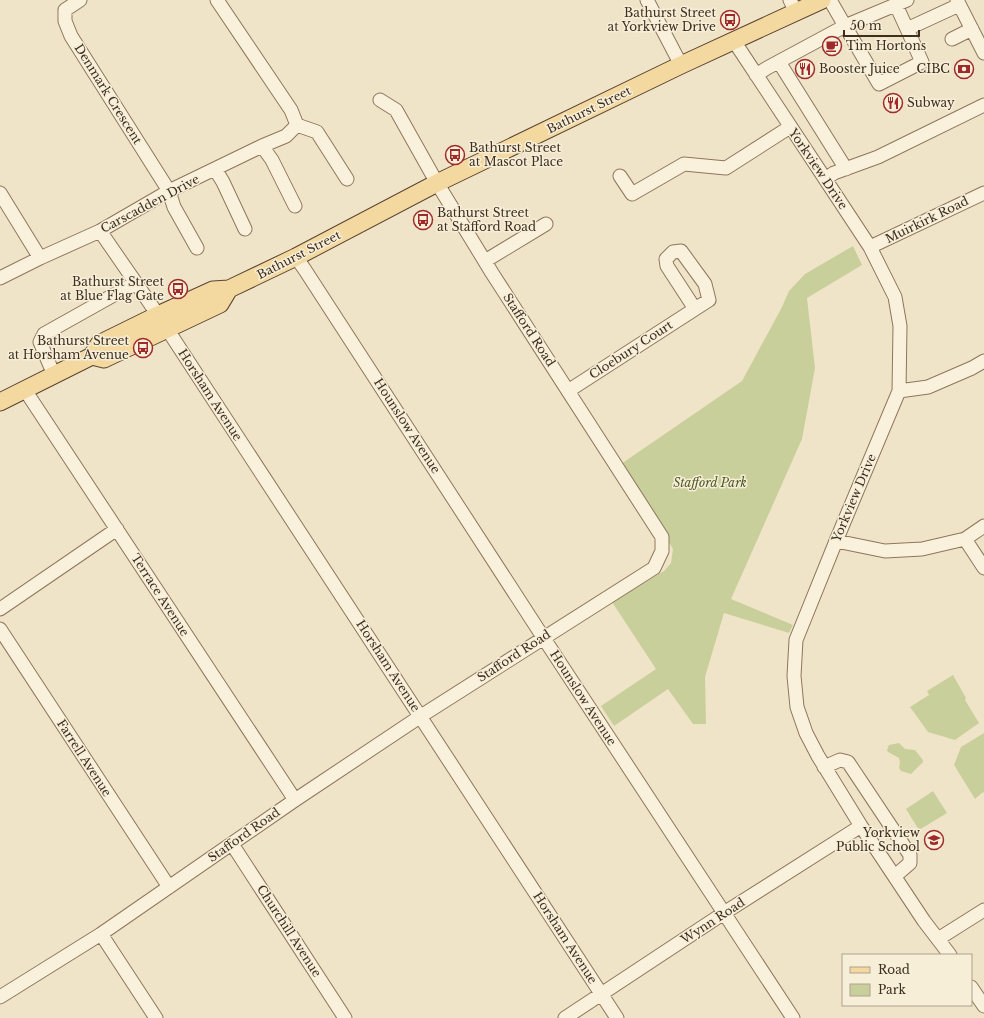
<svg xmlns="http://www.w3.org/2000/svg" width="984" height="1018" font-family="'Libre Baskerville',serif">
	<rect width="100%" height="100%" fill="#f0e4c8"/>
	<!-- green -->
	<path fill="#c9cf9b" d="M853,246l9,19 -55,33 8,70 -13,71 -71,160 62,26 -4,8 -65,-20 -19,64 1,47h-13l-25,-35 -54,37 -13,-20 55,-37 -44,-67 52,-31 7,-8 2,-14 -52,-85 121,-83 40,-74 7,-16 16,-17z
		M953,675l13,23 -1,2 14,23 -24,17 -27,-8 -18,-25 19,-12 -2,-4z
		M984,733v60l-1,-1 -8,7 -21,-34 7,-18z
		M899,743l6,6 10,1 8,10v2l-12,12 -10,-3 -2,-3 1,-5 -1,-5 -11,-6 -1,-2 2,-5z
		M933,791l14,22 -28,17 -13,-21z"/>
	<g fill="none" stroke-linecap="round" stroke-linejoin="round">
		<defs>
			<path id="minor" d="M80,0l-15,10v11l6,15 98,155 5,16 23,41
				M217,0l74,110 6,15
				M647,0l34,65
				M790,0l6,12
				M830,0l15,26 62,-26
				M957,0l27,53
				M896,5l11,24
				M952,39l20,-10
				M734,41l136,206 25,50 5,29 -1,65 -63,150 -40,99 -2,36 3,31 9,26 12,23 43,70 63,95 26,34
				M779,62l67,107
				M756,75l11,-7 78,-42 34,58 43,-22 -15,-33 52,-24
				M297,125l20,7 30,47
				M262,146l10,14 23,46
				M215,169l8,13 22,47
				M620,176l12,18 52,-30 42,4 64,-41
				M825,179l9,-6 44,-16 106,-52
				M0,193l40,65
				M100,231l58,84 459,703
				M870,247l114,-54
				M296,257l9,13 238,367 250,381
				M485,261l61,-37
				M0,278l40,-20 60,-27 69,-40 93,-45 24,-10 11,-11
				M54,375l-14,-33 4,-8 91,-51
				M25,390l270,410
				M568,391l127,-82 14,-9 -4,-16 -24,-33 -8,1 -7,7 1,7 28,43
				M899,391l29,-4 44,-19 12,-7
				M965,539l19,29
				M836,541l49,10 37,-2 43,-10 19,-13
				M0,609l117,-80
				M0,629l169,258
				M824,767l16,-7 8,2 62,93v8l-15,13
				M232,844l113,174
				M101,934l55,84
				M938,939l46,-29
				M971,987l13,19
				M0,997l101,-63 194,-134 126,-84 233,-148 8,-17v-14l-170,-264 -55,-90 -41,-73 -16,-10
				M565,1018l159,-105 137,-87"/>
			<path id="major" d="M92,356l12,3 116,-55 9,-15
				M0,402l92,-46 7,-12 59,-29 55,-25 16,-1 67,-32 141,-74 244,-118 141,-65"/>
		</defs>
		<!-- minor casing -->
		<use href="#minor" stroke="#8d765c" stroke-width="15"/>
		<!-- major casing -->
		<use href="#major" stroke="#5b4430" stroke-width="19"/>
		<!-- minor -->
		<use href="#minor" stroke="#faf1dc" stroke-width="13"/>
		<!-- major -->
		<use href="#major" stroke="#f3d9a0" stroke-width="17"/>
	</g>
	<!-- icons -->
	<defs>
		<symbol id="bus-ring" viewBox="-11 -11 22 22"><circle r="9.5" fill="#f7eed8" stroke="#9e2a2b" stroke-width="1.5"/><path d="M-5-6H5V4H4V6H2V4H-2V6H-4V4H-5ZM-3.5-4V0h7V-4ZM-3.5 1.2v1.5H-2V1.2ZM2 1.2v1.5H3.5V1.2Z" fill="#9e2a2b"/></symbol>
		<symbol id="cafe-ring" viewBox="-11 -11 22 22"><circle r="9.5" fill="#f7eed8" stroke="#9e2a2b" stroke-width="1.5"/><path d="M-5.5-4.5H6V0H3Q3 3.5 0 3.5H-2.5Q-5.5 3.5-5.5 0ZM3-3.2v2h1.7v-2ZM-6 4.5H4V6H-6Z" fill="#9e2a2b"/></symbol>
		<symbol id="restaurant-ring" viewBox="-11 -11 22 22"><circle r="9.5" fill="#f7eed8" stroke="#9e2a2b" stroke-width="1.5"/><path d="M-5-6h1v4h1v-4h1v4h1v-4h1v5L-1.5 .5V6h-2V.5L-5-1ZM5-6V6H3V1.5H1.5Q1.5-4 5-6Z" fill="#9e2a2b"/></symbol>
		<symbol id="bank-ring" viewBox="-11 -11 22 22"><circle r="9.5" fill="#f7eed8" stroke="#9e2a2b" stroke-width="1.5"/><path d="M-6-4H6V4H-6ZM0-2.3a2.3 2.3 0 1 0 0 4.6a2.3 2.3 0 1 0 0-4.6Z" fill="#9e2a2b"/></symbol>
		<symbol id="school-ring" viewBox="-11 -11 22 22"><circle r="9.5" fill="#f7eed8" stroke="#9e2a2b" stroke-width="1.5"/><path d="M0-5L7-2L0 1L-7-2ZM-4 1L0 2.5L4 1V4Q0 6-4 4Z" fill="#9e2a2b"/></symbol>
	</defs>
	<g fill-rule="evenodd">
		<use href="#bus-ring" x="719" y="9" width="22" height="22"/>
		<use href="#cafe-ring" x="821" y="35" width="22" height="22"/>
		<use href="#restaurant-ring" x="794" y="58" width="22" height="22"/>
		<use href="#bank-ring" x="953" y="58" width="22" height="22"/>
		<use href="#restaurant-ring" x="882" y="92" width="22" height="22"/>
		<use href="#bus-ring" x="444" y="144" width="22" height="22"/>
		<use href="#bus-ring" x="412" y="209" width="22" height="22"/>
		<use href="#bus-ring" x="167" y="278" width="22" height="22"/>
		<use href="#bus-ring" x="132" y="337" width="22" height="22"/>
		<use href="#school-ring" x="923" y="829" width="22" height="22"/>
	</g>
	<g text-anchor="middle" stroke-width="3" stroke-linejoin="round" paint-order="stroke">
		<!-- poi labels -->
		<g font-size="12" fill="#3d2e20" stroke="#f7eed8" text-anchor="end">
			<text x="716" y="17">Bathurst Street<tspan x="716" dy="14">at Yorkview Drive</tspan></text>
			<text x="846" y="50" text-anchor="start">Tim Hortons</text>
			<text x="819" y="73" text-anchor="start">Booster Juice</text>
			<text x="950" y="73">CIBC</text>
			<text x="907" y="107" text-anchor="start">Subway</text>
			<text x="469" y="152" text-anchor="start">Bathurst Street<tspan x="469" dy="14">at Mascot Place</tspan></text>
			<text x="437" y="217" text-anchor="start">Bathurst Street<tspan x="437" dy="14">at Stafford Road</tspan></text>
			<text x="164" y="286">Bathurst Street<tspan x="164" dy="14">at Blue Flag Gate</tspan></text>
			<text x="129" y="345">Bathurst Street<tspan x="129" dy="14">at Horsham Avenue</tspan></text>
			<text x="920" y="837">Yorkview<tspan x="920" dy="14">Public School</tspan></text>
		</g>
		<!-- street labels -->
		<g font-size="12" fill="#3d2e20" stroke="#f7eed8">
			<text transform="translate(108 94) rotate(58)" y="4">Denmark Crescent</text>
			<text transform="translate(589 110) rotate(-26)" y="4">Bathurst Street</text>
			<text transform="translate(818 169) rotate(56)" y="4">Yorkview Drive</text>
			<text transform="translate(150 204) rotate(-28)" y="4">Carscadden Drive</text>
			<text transform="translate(927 220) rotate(-26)" y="4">Muirkirk Road</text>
			<text transform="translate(299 255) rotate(-27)" y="4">Bathurst Street</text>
			<text transform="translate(529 330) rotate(57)" y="4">Stafford Road</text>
			<text transform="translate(631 350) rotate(-33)" y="4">Cloebury Court</text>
			<text transform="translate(210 395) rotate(57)" y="4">Horsham Avenue</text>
			<text transform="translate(407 426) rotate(57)" y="4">Hounslow Avenue</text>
			<text transform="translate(854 498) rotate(-67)" y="4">Yorkview Drive</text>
			<text transform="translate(160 595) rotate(57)" y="4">Terrace Avenue</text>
			<text transform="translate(514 656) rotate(-33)" y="4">Stafford Road</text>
			<text transform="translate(388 666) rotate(57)" y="4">Horsham Avenue</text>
			<text transform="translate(583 698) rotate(57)" y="4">Hounslow Avenue</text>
			<text transform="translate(84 758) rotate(57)" y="4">Farrell Avenue</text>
			<text transform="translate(244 835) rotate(-35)" y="4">Stafford Road</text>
			<text transform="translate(713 921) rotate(-33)" y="4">Wynn Road</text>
			<text transform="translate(289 931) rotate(57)" y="4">Churchill Avenue</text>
			<text transform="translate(565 938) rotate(57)" y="4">Horsham Avenue</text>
		</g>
		<!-- park labels -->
		<g font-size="12" font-style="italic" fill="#4d5a26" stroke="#f7eed8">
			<text x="710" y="487">Stafford Park</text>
		</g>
	</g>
	<!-- legend -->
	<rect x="842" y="954" width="130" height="52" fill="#f7eed8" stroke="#ada18e"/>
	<rect x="850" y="967" width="20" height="6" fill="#f3d9a0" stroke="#ada18e"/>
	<text x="878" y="974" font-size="12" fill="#3d2e20">Road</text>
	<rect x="850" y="984" width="20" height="12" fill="#c9cf9b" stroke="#ada18e"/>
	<text x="878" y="994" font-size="12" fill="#3d2e20">Park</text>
	<!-- scale -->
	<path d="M844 30v6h75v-6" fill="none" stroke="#3d2e20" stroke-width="2"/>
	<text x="850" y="30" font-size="12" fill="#3d2e20" stroke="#f7eed8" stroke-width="3" paint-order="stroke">50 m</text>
</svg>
